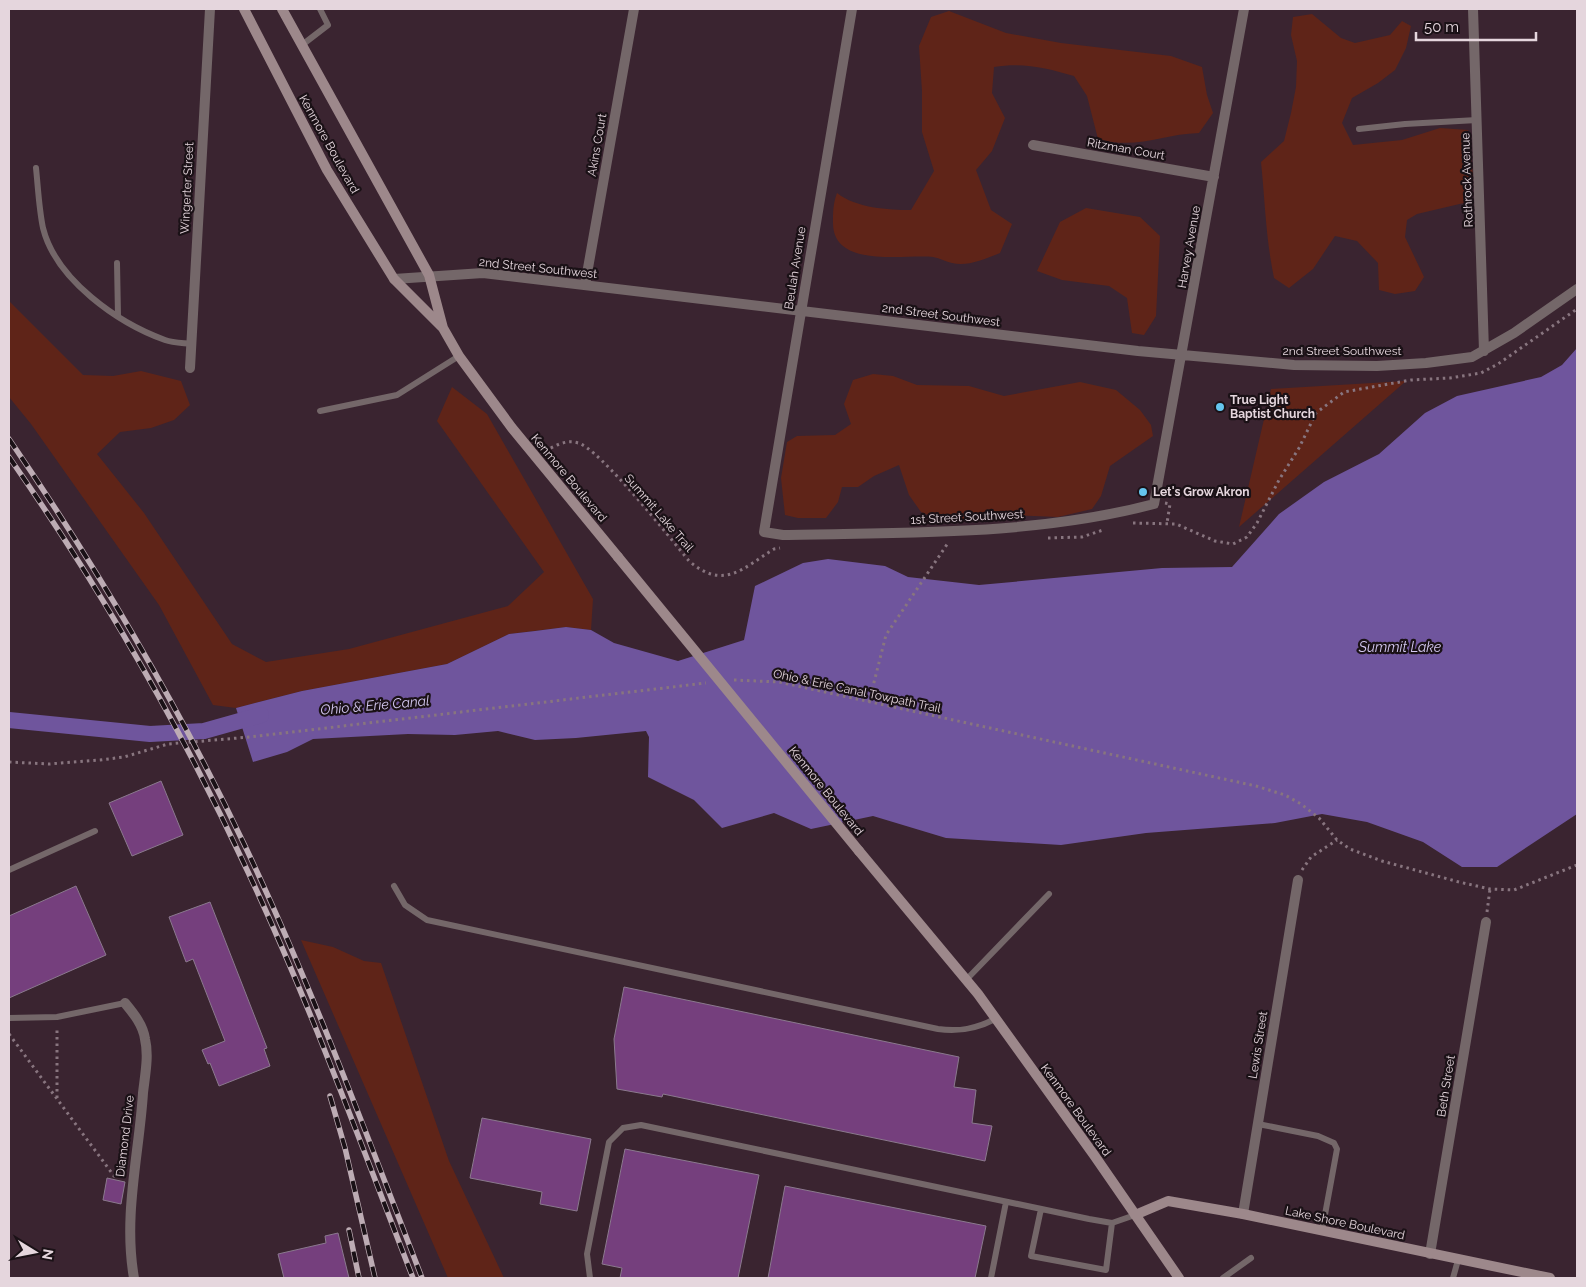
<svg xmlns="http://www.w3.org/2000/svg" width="1586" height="1287" font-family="Raleway,sans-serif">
	<rect width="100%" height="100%" fill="#3a2430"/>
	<!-- green -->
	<path fill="#5f2418" d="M949,11l57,22 55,10 110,13 31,11 5,28 6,18 -14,20c-37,1 -62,17 -101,6l-11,-43 -13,-20c-27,-8 -51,-14 -80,-9l-2,26 13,25 -13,33 -16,19 15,40 21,14 -12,29c-15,6 -33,14 -48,10 -6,-1 -12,-5 -19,-6 -28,-3 -100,12 -100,-34 0,-11 0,-19 4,-30 19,15 51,17 74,17l23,-39 -12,-39v-41l-3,-45 12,-29z
		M1312,14l29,24 14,5 35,-8 12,-14 9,5 -5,22 -11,22 -17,13 -26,15 -10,25 11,22 49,-5 38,-12 28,2 5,46 -5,26 -51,12 -10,6 -2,17 19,40 -9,14 -20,3 -16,-4 -1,-27 -21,-22 -22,-5 -22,33 -24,19 -15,-10c-8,-38 -9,-77 -13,-116l23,-21 7,-28 5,-26 1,-26 -6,-26 2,-18z
		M1086,208l54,9 20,19 -4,80 -12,19 -12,-2 -5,-35 -18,-12 -47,-6 -25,-9 23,-49z
		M9,301l74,74 30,1 28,-5 40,10 9,24 -16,15 -23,8 -31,4 -23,22 47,59 88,131 34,18 83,-13 159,-43 36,-34 -107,-151 15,-34 35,27 106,185 -2,31 -25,-3 -57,7 -62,30 -145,27 -66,17 -23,-3 -54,-100 -128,-181 -22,-27z
		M873,374l20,2 24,9 52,1 35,10 76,-14 36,8 24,20 11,15 2,11 -43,30 -9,30 -9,13 -34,8 -48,-2 -45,5h-25l-19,-8 -12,-17 -10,-30 -25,11 -16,11h-16l-4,15 -12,16h-28l-13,-3 -4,-37 6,-36 10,-6 38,-1 16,-11 -7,-20 9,-24z
		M1406,381l-167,146 32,-138z
		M301,940l32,7 31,14 17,2 68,198 55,117h-56z"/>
	<!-- water -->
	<path fill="#6f559d" d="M1577,348v466l-80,53h-35l-39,-25 -56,-20 -45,-8 -47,9 -129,10 -85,12 -115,-7 -73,-22 -62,13 -37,-16 -52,15 -28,-28 -46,-23 1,-40 -3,-6 -70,7 -41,2 -37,-9 -43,4 -47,-1 -95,5 -26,13 -34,10 -17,-54 66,-17 145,-27 62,-30 26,-3 31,-4 25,3 23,13 64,18 66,-21 11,-54 48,-23 25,-4 57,7 23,11 71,8 183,-17 70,-1 47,-53 45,-32 55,-28 46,-41 32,-17 84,-19 21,-12z"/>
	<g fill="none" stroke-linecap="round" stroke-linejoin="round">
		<!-- canal -->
		<path stroke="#6f559d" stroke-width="16" d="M9,720l141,14 54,-3 57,-16"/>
	</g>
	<!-- building -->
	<path fill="#753f7d" stroke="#8b798e" d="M161,781l22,54 -51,21 -23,-53z
		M76,886l30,69 -97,43v-82z
		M210,902l57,146 -3,1 6,17 -51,20 -9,-23 -2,1 -6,-14 23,-9 -32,-82 -7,3 -17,-45z
		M624,987l335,70 -5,30 22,3 -4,33 20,3 -7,35 -322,-67 -1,3 -45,-8 -3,-50z
		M482,1118l109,21 -14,72 -37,-7 2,-12 -72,-14z
		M625,1149l134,26 -21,103h-118l2,-10 -20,-4z
		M107,1178l18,4 -4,22 -18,-4z
		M785,1186l201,40 -11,52h-207z
		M338,1233l11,45h-65l-6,-24 48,-11 -1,-7z"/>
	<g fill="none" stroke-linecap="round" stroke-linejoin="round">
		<!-- path -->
		<path stroke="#88757f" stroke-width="3" stroke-dasharray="2.5 4" stroke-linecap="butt" d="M545,451c10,-5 21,-12 33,-8 21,5 93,96 111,118 35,30 54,7 85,-12l6,-1
			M1165,503l5,1 -3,19
			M1133,523l43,1 39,17 18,3 14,-7 10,-14 22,-43 20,-32 17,-35 28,-21 67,-12 39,-2 31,-5 17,-9 79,-55
			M1048,538l34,-1 21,-7
			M734,680l45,2 477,104 29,9 16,9 18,14 18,22 13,9 32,12 77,21 31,7 24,1 63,-25
			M869,702l17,-67 62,-92
			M9,762l40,2 51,-4 24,-3 44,-13 82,-7 456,-54
			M1302,870l9,-13 26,-17
			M1487,912l3,-23
			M9,1034l105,142 8,-7
			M57,1098v-70"/>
		<!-- lane -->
		<path stroke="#746769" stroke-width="6" d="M302,45l26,-20 -8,-16
			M1359,129l46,-5 72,-4
			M36,168c2,19 3,41 7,60 13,52 75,95 122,112 8,3 18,3 26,4
			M117,263l1,53
			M320,411l77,-16 62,-39
			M9,870l86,-39
			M394,886l11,19 22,15 511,109c21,3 38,0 57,-10
			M966,980l83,-86
			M9,1018l48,-1 68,-14
			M1258,1124l60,12 16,7 3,6 -15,82
			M1041,1209l-10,47 75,14 6,-47
			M590,1278l-3,-24 22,-112 14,-14 18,-3 448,94 23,4 23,-8
			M991,1278l15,-76
			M1223,1278l28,-20
			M1453,1278l5,-18"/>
		<!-- street -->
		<path stroke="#746769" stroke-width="10" d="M852,9l-88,523 19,3c124,-3 250,1 371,-31l90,-495
			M1473,9l11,342
			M1033,145l181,32
			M394,279l89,-6 655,78 156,14 83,1 49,-3 46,-6 42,-24 63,-44
			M585,285l49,-276
			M190,368l20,-359
			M125,1003c9,11 18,22 20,36 4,17 0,36 -2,54 -4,62 -20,123 -9,185
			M1243,1214l55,-334
			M1430,1254l56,-332"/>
		<!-- secondary -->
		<path stroke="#9d888b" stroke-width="10" d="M244,9l83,161 67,109 48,48
			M282,9l147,266 14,53 16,28 53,72 106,129
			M859,851l119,143 116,161 85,123
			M1135,1215l33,-14 75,13 307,64"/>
		<defs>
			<path id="rail" d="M9,439c89,130 169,266 236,407 67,141 121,287 177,432
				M9,457c91,130 172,271 239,415 62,132 112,270 165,406
				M330,1096l15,52 30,130
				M349,1230l10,48"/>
		</defs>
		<!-- rail casing -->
		<use href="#rail" stroke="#bdacb4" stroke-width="5.5"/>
		<!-- rail -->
		<use href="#rail" stroke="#1a1116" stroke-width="4" stroke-dasharray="11" stroke-linecap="butt"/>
		<!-- secondary-bridge -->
		<path stroke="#9d888b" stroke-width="10" d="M618,557l241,294"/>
	</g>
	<!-- markers -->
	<g fill="#65c5ee" stroke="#1a1116" stroke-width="2">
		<circle cx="1220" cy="407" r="5"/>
		<circle cx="1143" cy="492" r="5"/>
	</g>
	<g text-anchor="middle" stroke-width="4.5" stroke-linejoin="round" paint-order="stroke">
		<!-- street labels -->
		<g font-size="12" fill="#e5d6dd" stroke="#1a1116">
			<text transform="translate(329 144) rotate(61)" y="4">Kenmore Boulevard</text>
			<text transform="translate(597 145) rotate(-80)" y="4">Akins Court</text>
			<text transform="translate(1126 149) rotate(10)" y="4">Ritzman Court</text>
			<text transform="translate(1467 180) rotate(-92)" y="4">Rothrock Avenue</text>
			<text transform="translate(187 188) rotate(-87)" y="4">Wingerter Street</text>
			<text transform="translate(1189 247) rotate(-80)" y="4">Harvey Avenue</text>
			<text transform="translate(538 268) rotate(6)" y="4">2nd Street Southwest</text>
			<text transform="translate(795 268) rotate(-81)" y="4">Beulah Avenue</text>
			<text transform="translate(941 315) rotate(7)" y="4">2nd Street Southwest</text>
			<text x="1342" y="355">2nd Street Southwest</text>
			<text transform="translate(569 478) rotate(50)" y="4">Kenmore Boulevard</text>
			<text transform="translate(659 513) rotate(49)" y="4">Summit Lake Trail</text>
			<text transform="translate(967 517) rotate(-3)" y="4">1st Street Southwest</text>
			<text transform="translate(857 691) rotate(12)" y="4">Ohio &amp; Erie Canal Towpath Trail</text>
			<text transform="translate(826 791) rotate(51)" y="4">Kenmore Boulevard</text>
			<text transform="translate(1258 1045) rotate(-81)" y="4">Lewis Street</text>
			<text transform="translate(1446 1086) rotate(-81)" y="4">Beth Street</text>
			<text transform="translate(1076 1110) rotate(54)" y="4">Kenmore Boulevard</text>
			<text transform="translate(125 1136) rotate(-83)" y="4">Diamond Drive</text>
			<text transform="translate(1345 1223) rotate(12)" y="4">Lake Shore Boulevard</text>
		</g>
		<!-- poi labels -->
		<g font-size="12" font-weight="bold" fill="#e5d6dd" stroke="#1a1116" text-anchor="start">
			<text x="1230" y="404">True Light<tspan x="1230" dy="14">Baptist Church</tspan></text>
			<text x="1153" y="496">Let's Grow Akron</text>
		</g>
		<!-- water labels -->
		<g font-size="14" font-style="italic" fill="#d5c9f2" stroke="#1a1116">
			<text x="1400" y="652">Summit Lake</text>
			<text transform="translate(375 705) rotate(-5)" y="5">Ohio &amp; Erie Canal</text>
		</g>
	</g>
	<!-- border -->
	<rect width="1586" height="1287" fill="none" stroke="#e5d6dd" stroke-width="20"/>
	<!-- north arrow -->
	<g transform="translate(35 1252) rotate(100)" stroke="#1a1116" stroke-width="4" paint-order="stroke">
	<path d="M0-4L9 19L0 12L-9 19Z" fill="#e5d6dd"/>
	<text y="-8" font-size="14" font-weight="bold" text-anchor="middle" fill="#e5d6dd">N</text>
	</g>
	<!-- scale -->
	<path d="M1416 32v8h120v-8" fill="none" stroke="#e5d6dd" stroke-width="2.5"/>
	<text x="1424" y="32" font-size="15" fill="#e5d6dd" stroke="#1a1116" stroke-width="4" paint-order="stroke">50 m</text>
</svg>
